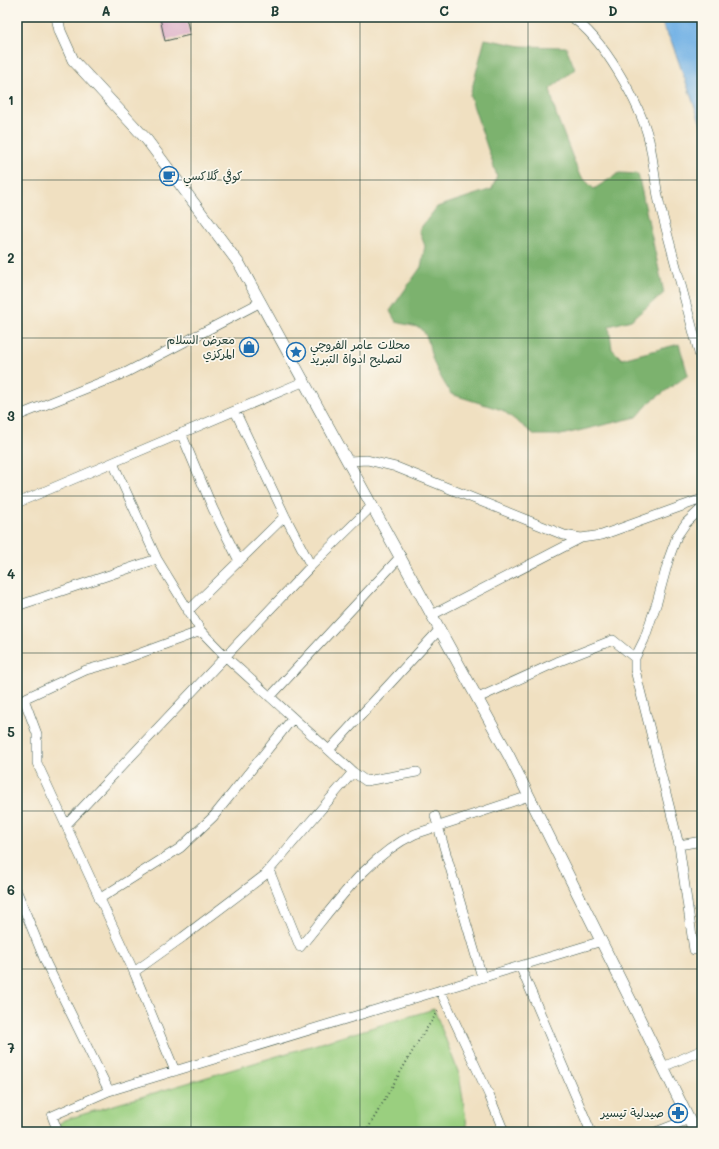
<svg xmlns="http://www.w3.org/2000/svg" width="719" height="1149" font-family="Mali,'Playpen Sans Arabic',sans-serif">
	<rect width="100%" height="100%" fill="#fbf7ec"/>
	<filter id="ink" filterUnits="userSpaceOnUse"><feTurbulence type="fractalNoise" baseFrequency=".025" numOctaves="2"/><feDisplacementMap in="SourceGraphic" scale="8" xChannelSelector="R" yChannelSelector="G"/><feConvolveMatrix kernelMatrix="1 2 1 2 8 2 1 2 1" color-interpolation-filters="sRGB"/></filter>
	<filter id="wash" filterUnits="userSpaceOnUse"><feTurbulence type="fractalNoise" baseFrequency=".012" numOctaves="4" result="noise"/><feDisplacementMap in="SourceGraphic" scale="16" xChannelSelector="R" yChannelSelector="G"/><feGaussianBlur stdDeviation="0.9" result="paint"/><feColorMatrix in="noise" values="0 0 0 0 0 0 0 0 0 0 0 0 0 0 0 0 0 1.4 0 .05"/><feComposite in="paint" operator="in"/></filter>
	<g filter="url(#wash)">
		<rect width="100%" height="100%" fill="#f0e0c1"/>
		<!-- green -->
		<path fill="#9acf7f" stroke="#5c865a" d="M434,1009l25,65 9,58h-407l-3,-7 6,-5z"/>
		<!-- forest -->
		<path fill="#7bb26e" stroke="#4d7851" d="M485,39l36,7 45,1 9,22 -25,20 6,25 23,60 15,15 25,-16 19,1 26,119 -33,27 -22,6 3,23 10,10 57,-15 9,31 -38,27 -13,15 -76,18h-26l-33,-25 -51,-16c-7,-12 -15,-23 -19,-37 -4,-13 -2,-17 -11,-29l-25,-6 -6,-11 31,-44 4,-21 -6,-16 18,-23 55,-18 5,-13 -27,-80z"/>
		<!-- water -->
		<path fill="#71b1e5" stroke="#48778c" d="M659,17h43v110l-30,-84z"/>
		<g id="blocks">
			<!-- building -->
			<path fill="#daaac5" d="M170,17h16l4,18 -25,6 -5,-23z"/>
		</g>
	</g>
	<g filter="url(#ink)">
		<use href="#blocks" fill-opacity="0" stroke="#3e5549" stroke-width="1"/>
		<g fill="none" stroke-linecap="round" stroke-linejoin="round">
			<defs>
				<path id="minor" d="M571,17c32,20 69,87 78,123 5,22 6,45 11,66 14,53 28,106 42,158
					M235,411l50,105 26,50
					M17,416l110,-44 134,-70
					M181,433l32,76 26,52
					M349,461l18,-1 29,7 168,68 17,3 21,-3 100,-36
					M113,463l44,96 44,72 25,26 127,115 13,9 51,-9
					M17,503l288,-122
					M702,508l-16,15 -9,13 -8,22 -12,44 -13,38 -9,18v12l44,175 23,-4
					M17,606l140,-47
					M188,611l97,-95
					M432,615l149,-77
					M270,697l131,-141
					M478,698l79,-36 56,-22 22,18
					M24,699l13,35v29l97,209 41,99
					M17,702l69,-32 33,-9 82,-30
					M329,750l111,-121
					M435,816l47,161
					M66,825l245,-259 62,-61
					M679,845l15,105
					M269,870l31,77c34,-40 66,-90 115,-113l114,-38
					M17,892l29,71 63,128
					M99,899l81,-51 33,-31 80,-99
					M520,966l71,166
					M134,972l49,-35 82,-62 88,-103
					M440,990l49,105 15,37
					M663,1067l39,-17
					M58,1132l-6,-16 57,-25 493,-150
					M656,1132l33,-13"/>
				<path id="tertiary" d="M57,17l3,14 13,29 74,80 93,125 269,491 123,247 63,129"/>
			</defs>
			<!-- minor casing -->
			<use href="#minor" stroke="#3e5549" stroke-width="10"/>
			<!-- tertiary casing -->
			<use href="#tertiary" stroke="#3e5549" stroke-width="12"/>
			<!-- path -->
			<path stroke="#3e5549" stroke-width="2" stroke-dasharray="1 3" stroke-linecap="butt" d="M366,1132l53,-92 20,-30"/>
			<!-- minor -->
			<use href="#minor" stroke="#fff" stroke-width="9"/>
			<!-- tertiary -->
			<use href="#tertiary" stroke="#fff" stroke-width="11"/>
		</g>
	</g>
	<!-- grid -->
	<path fill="none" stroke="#1f3d34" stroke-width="1" stroke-opacity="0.55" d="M191,17v1115M360,17v1115M528,17v1115M17,180h685M17,338h685M17,496h685M17,653h685M17,811h685M17,969h685"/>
	<!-- icons -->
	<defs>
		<symbol id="cafe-ring" viewBox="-11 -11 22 22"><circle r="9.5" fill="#fbf7ec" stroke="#1f6fb2" stroke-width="1.5"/><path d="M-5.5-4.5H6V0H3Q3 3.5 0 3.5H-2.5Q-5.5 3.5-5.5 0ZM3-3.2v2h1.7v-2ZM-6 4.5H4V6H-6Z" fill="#1f6fb2"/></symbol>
		<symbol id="shop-ring" viewBox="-11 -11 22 22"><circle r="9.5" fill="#fbf7ec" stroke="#1f6fb2" stroke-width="1.5"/><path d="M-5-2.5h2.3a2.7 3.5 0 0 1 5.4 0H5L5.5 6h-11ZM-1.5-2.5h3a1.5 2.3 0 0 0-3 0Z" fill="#1f6fb2"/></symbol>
		<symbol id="sight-ring" viewBox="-11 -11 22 22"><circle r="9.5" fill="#fbf7ec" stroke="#1f6fb2" stroke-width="1.5"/><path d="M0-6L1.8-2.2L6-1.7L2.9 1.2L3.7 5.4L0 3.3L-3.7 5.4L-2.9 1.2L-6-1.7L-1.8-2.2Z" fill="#1f6fb2"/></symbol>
		<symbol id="pharmacy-ring" viewBox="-11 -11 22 22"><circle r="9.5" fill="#fbf7ec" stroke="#1f6fb2" stroke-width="1.5"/><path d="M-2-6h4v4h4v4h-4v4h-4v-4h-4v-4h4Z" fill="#1f6fb2"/></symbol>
	</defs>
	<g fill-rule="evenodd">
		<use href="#cafe-ring" x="158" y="165" width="22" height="22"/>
		<use href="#shop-ring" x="238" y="336" width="22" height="22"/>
		<use href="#sight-ring" x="285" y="341" width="22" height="22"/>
		<use href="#pharmacy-ring" x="667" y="1102" width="22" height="22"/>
	</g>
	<g text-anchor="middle" stroke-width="3.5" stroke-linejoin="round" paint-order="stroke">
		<!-- poi labels -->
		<g font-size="12" fill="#1f3d34" stroke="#fbf7ec" text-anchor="start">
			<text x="183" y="180">كوفي گلاكسي</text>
			<text x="235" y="344" text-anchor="end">معرض السلام<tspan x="235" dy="14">المركزي</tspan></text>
			<text x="310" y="349">محلات عامر الفروچي<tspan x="310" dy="14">لتصليح ادواة التبريد</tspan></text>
			<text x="664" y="1117" text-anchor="end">صيدلية تيسير</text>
		</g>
	</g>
	<!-- margin -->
	<rect width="719" height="1149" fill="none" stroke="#fbf7ec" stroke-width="44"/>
	<rect x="22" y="22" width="675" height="1105" fill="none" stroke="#1f3d34" stroke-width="1.5"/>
	<g font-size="13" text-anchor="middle" font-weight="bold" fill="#1f3d34">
		<text x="106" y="16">A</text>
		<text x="275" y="16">B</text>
		<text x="444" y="16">C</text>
		<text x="613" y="16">D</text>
		<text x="11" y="105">1</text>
		<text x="11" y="263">2</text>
		<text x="11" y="421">3</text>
		<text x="11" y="579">4</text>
		<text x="11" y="737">5</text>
		<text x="11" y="895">6</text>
		<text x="11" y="1053">7</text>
	</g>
</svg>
